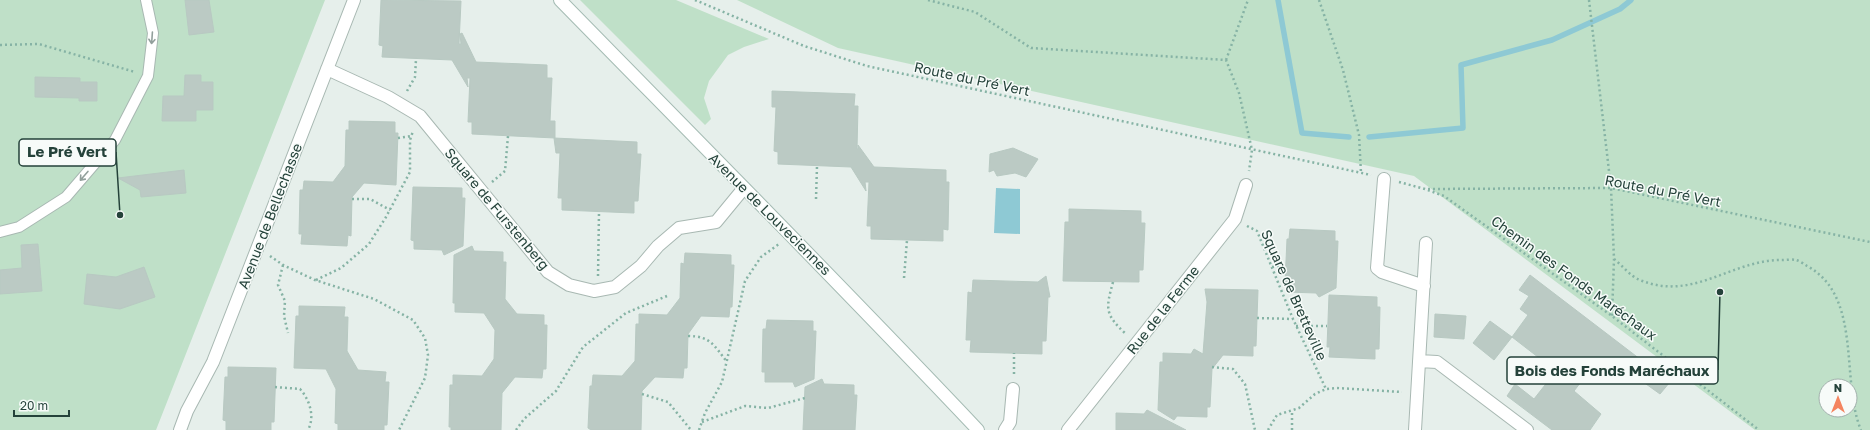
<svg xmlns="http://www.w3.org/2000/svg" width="1870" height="430" font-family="'Golos Text',sans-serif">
	<rect width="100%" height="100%" fill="#e6efeb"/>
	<!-- green -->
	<path fill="#bfe0c8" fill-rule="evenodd" d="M0,0h325l-169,430h-156z
		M580,0h96l93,39 -25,8 -16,8 -19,26 -5,17 7,21 -6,6z
		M737,0h1133v430h-115l-341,-254 -576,-128zM1826,386h24v24h-24z"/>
	<!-- water -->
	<path fill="#8ec9d4" d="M996,188l24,1v45l-26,-1z"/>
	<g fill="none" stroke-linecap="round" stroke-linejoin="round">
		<!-- stream -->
		<path stroke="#8ec9d4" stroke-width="5.5" d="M1278,0l24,133 47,4
			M1369,137l94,-9 -2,-63 91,-25 68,-31 11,-9"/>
	</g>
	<!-- building -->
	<path fill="#bbcac4" stroke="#b8c9c2" d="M185,0h24l5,32 -25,3z
		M381,0l80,1 -2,43h2l-1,-10 2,-1 14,29 71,3v13h5l-2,43h5v17l-83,-4v-12h-4l2,-44h-3l1,9 -16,-27 -70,-3 1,-11 -4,-1z
		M185,75h16v7h12v28h-17v11h-34l1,-25h21z
		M35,77l45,1v4h17v19h-18v-3l-44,-1z
		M772,91l83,3 -1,12h4l-1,43h1v-4l16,22 72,3v12h3l-1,48 -5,-1v12l-72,-2v-13h-4l2,-44h-4l1,9 -15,-24 -73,-3v-12l-4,-1 2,-44h-4z
		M349,121l46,1v11h3l-2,52 -32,-2 -12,14 -1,39 -3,-1 -1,11 -46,-2 1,-10h-3l1,-44h3l1,-9 29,1 12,-16 1,-36h3z
		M554,138l83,4v12h4l-3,47h-4v12l-72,-3v-12h-4l2,-45h-4z
		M1013,148l25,11 -12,18 -11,-4 -18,3 -3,-6 -5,2 1,-18z
		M184,170l2,23 -45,4 -1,-7 -22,-12z
		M413,187l49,1v10h3l-2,48 -19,9 -2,-5 -28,-1v-8l-3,-1z
		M1069,209l72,2v12h4l-2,47h-4v12l-76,-1 2,-59h4z
		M1290,229l45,2v10h3l-2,47 -17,9 -3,-4 -29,-1 1,-9h-3l2,-44h2z
		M38,244l4,47 -42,3v-24l22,-2 -1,-23z
		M472,246l2,5 29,1v10h3l-1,37 12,15 27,1v10h3l-1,44h-3l-1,9 -27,-1 -13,16 -1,37h-50v-3h-2l1,-42h3v-10l29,1 12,-17 1,-29 -11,-17 -29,-1v-9h-2l1,-48z
		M685,253l46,2v10h3l-2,42h-2l-1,10 -28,-1 -13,18 -1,34h-3l-1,10 -28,-1 -13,14 -1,39h-50l-3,-2 2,-42h2l1,-11 29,1 13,-15 1,-37h3v-10l28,1 13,-17 1,-35 3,1z
		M144,267l11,30 -35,12 -36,-5 3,-30 29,3z
		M1530,275l140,107 -10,12 -28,-20 -6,8 -28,-22 -24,31 27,23 -11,16h-38l-45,-34 8,-12 19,15 22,-28 -44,-34 16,-22 -8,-6 9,-13 -10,-6z
		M1046,276l4,21h-2l-2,44h-4v13l-72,-2 1,-12h-5l2,-48 4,1 1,-13 65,2z
		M1205,289l53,1 -2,56h-3v10l-30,-1 -11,14 -2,38h-3v10l-30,-1 -3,4 -16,-10 2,-48h3v-9l28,1 3,-5 9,5 4,-52z
		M1329,295l48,2v10h3l-1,42h-4v10l-46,-2 1,-10h-3z
		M299,306l46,1 -1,10h4l-1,34 11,19 28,2 -1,10h4l-2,43h-3v5h-46v-6l-3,-1 1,-34 -10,-20 -32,-1 2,-52h3z
		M1435,314l31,2 -2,23 -30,-2z
		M767,320l46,1v10h3l-2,48 -19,8 -2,-5h-28v-10h-3l1,-43h3z
		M1490,321l22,16 -18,23 -21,-17z
		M228,367l48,1 -2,54h-3v8h-45v-9l-3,-1 2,-43h3z
		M822,379l2,5 30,1v10h3l-2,35h-52l2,-43z
		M1147,410l39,20h-70v-17l28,1z"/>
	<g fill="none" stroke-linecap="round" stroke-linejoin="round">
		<defs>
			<path id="lane" d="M0,232l19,-5 47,-30 49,-57 33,-64 5,-43 -7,-33"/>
			<path id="street" d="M327,69l61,28 32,19 128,156 21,13 25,6 21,-4 26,-21 17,-20 21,-18 37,-6 28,-34
				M1384,179l-7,89 5,4 42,14
				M1419,361l18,1 90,68
				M180,430l7,-19 26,-49 141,-362
				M1005,430l5,-8 3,-33
				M1068,430l167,-211 11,-34
				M1415,430l11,-187"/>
			<path id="secondary" d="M560,0c140,143 281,285 418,430"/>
		</defs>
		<!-- lane casing -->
		<use href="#lane" stroke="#a8b8b2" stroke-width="12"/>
		<!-- street casing -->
		<use href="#street" stroke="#a8b8b2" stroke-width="14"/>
		<!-- secondary casing -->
		<use href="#secondary" stroke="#a4bbb3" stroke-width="14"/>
		<!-- path -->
		<path stroke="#86b3a5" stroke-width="2.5" stroke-dasharray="2 3" stroke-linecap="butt" d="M695,0l109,46 63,20 504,109
			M928,0l47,12 56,36 195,12 13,33 13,57 -3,21
			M1319,0l24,70 16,65 2,38
			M1589,0l22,188 3,71 -2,57
			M0,45l39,-1 96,28
			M1226,60l22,-60
			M407,91l8,-14 1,-18
			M398,138l14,-2
			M492,182l13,-11 3,-35
			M1399,182l26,7 19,7 168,120 147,114
			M1428,189l183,-1 259,54
			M352,199h18l20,11
			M816,199l1,-33
			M1247,226l10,5 36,88 33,70
			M270,256l13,9 32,15 59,19 39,21 12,18 3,17 -3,23 -26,52
			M1614,259c8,6 17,18 26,21 53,22 91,-20 141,-20 5,0 11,-1 15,0 4,1 8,4 11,6 56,30 33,114 54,164
			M283,265l-5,20 7,16 -1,15 4,17
			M1272,267l14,-2
			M598,276l1,-64
			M904,278l3,-38
			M316,280l25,-12 28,-24 17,-27 24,-45v-32l3,-9
			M1113,282c-7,26 -9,32 13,52
			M1257,318l36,1
			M1296,326h31
			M688,336c22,0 26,9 39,26
			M1212,367l21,2 12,15 10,46
			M1014,374v-21
			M275,387l25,2c10,11 15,28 8,41
			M642,394l26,8 23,28
			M702,422l43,-16 23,2 37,-10
			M516,430l8,-11 32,-28 27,-44 43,-34 41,-17
			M699,430l6,-17 17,-31 23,-101 16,-24 18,-13
			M1268,430l9,-15 22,-7 16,-14 11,-5 11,-1 65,4
			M1292,430v-20"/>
		<!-- lane -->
		<use href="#lane" stroke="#fff" stroke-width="10"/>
		<!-- street -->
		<use href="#street" stroke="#fff" stroke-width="12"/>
		<!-- secondary -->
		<use href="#secondary" stroke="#fff" stroke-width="12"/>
	</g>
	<!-- one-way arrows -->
	<defs><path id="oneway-shaft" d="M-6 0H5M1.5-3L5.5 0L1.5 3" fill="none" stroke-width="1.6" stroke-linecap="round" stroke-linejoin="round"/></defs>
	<g stroke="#92a09c">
		<use href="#oneway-shaft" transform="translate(152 38) rotate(94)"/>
		<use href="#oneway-shaft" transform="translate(84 176) rotate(131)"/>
	</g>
	<g text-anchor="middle" stroke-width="3" stroke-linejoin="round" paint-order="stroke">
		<!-- street labels -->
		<g font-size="14" fill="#24423a" stroke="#f7fbf9">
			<text transform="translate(972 79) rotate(12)" y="5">Route du Pré Vert</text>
			<text transform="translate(1663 191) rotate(11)" y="5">Route du Pré Vert</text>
			<text transform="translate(497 209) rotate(50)" y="5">Square de Furstenberg</text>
			<text transform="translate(770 214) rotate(45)" y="5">Avenue de Louveciennes</text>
			<text transform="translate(270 216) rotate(-69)" y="5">Avenue de Bellechasse</text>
			<text transform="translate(1574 278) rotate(36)" y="5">Chemin des Fonds Maréchaux</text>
			<text transform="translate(1294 295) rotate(66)" y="5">Square de Bretteville</text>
			<text transform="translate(1163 310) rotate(-52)" y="5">Rue de la Ferme</text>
		</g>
	</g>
	<!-- callouts -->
	<path fill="none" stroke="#24423a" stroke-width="1.5" d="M120 215L116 152M1720 292L1718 370"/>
	<g fill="#24423a" stroke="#f7fbf9" stroke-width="1.5">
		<circle cx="120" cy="215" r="4"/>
		<circle cx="1720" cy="292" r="4"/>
	</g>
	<g fill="#f7fbf9" stroke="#24423a" stroke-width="1.5">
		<rect x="19" y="139" width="97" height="27" rx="4"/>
		<rect x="1507" y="357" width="211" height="27" rx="4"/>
	</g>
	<g font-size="15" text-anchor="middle" font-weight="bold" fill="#24423a">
		<text x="67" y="157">Le Pré Vert</text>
		<text x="1612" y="376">Bois des Fonds Maréchaux</text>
	</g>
	<!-- north arrow -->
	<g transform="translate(1838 398)"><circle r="19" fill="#f7fbf9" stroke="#a3b1ad"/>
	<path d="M0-3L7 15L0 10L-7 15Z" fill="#f4845f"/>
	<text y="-6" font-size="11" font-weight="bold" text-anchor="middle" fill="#24423a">N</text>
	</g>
	<!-- scale -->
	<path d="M14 410v6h55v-6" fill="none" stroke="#24423a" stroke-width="2"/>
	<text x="20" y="410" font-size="12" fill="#24423a" stroke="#f7fbf9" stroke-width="3" paint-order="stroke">20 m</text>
</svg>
